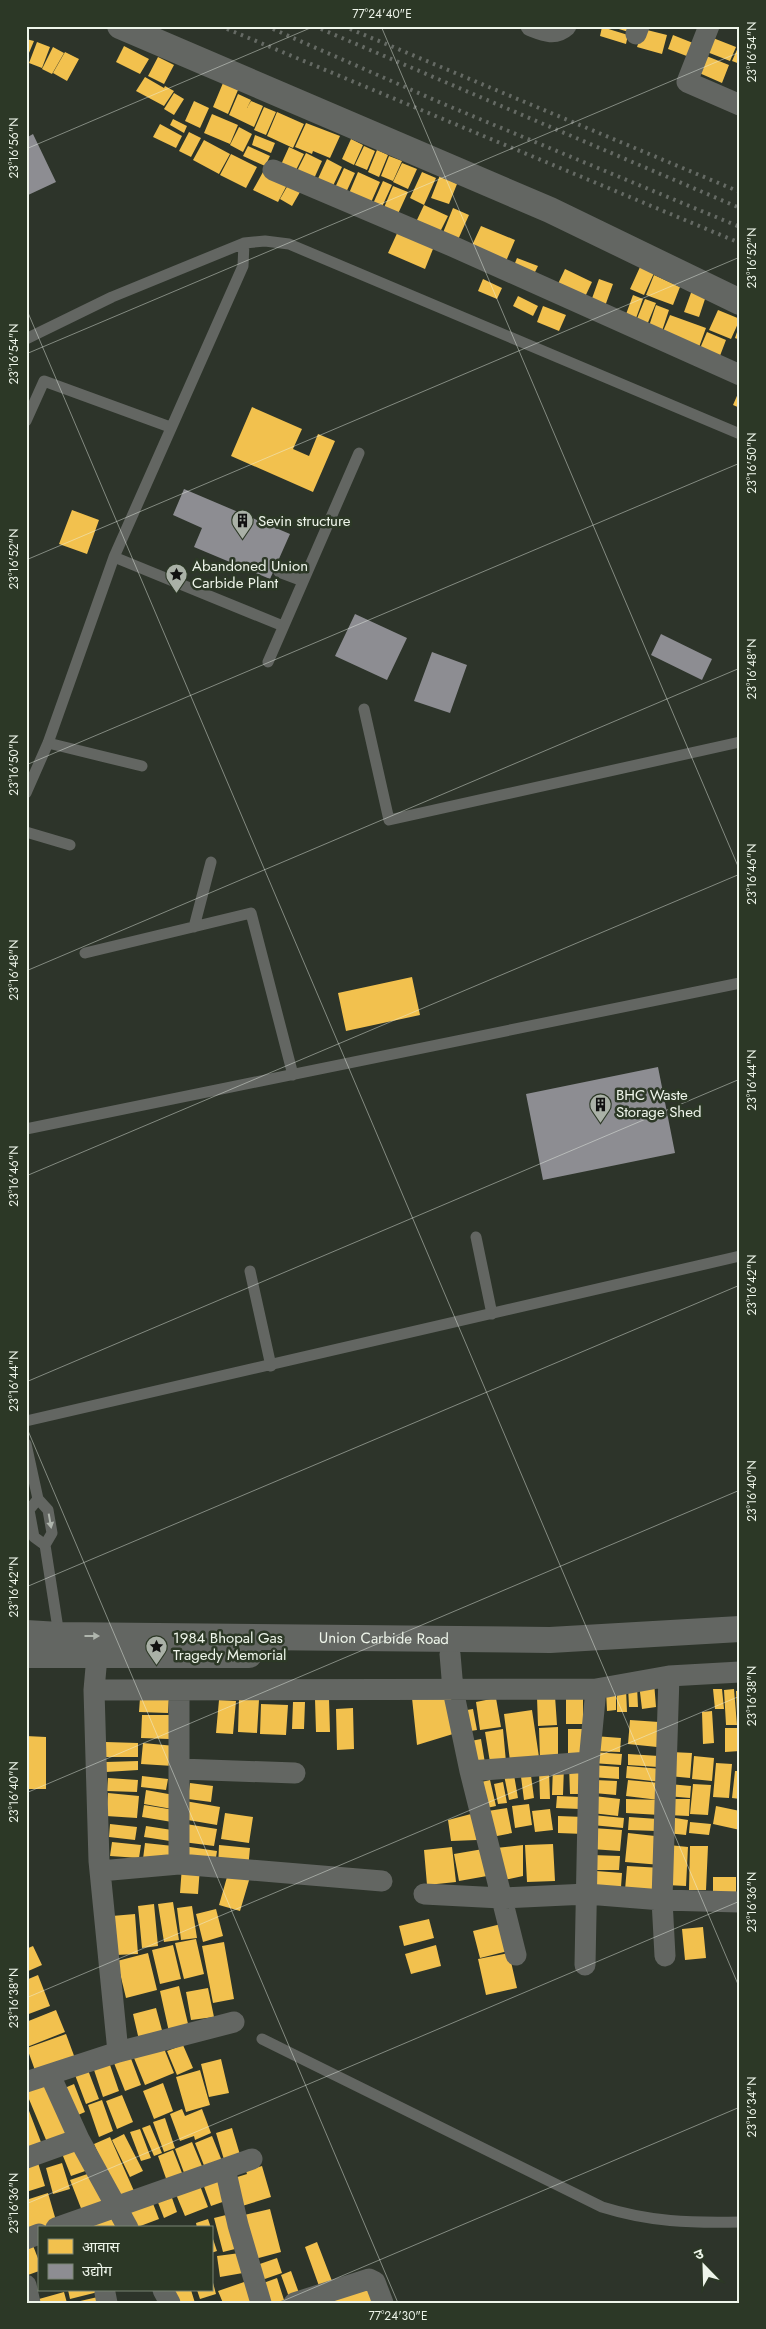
<svg xmlns="http://www.w3.org/2000/svg" width="766" height="2329" font-family="Jost,'Noto Sans Devanagari',sans-serif">
	<rect width="100%" height="100%" fill="#2d342a"/>
	<!-- homes -->
	<path fill="#f2c14e" d="M609,26h25l-2,7z
		M602,27l26,8 -2,9 -26,-8z
		M643,29l24,6 -5,19 -25,-7z
		M673,35l25,10 -6,13 -24,-9z
		M713,38l23,9 -6,14 -23,-9z
		M26,39l8,2 -8,19z
		M37,42l13,5 -8,21 -13,-5z
		M740,43v21l-8,-3z
		M124,46l25,13 -9,15 -24,-12z
		M53,47l11,6 -12,21 -10,-5z
		M65,52l14,7 -12,22 -14,-8z
		M704,55l25,10 -7,18 -25,-11z
		M158,57l16,8 -10,19 -16,-8z
		M145,77l19,11 1,-2 9,5 -10,15 -28,-15z
		M223,83l15,7 -10,24 -15,-7z
		M174,93l10,6 -10,16 -10,-6z
		M238,94l13,6 -4,8 4,-7 12,5 -9,21 -25,-12z
		M194,101l15,7 -9,20 -15,-7z
		M264,107l12,5 -10,23 -12,-5z
		M277,112l27,12 -11,24 -26,-12z
		M212,114l26,11 -8,19 -26,-11z
		M173,119l14,7 -3,7 -14,-8z
		M306,123l34,13 -10,22 -17,-7 -1,3 -17,-7z
		M160,124l22,12 -6,12 -23,-11z
		M239,127l13,7 -9,18 -13,-7z
		M189,132l12,6 -10,19 -12,-6z
		M255,135l20,8 -4,10 -19,-8z
		M351,139l12,6 -9,20 -12,-6z
		M204,140l26,14 -11,20 -26,-14z
		M248,146l22,10 -5,10 -22,-10z
		M364,146l11,5 -8,19 -12,-5z
		M289,147l15,7 -11,22 -14,-7z
		M377,150l11,5 -9,22 -11,-5z
		M306,153l16,8 -10,22 -17,-8z
		M231,154l26,13 -11,21 -26,-13z
		M389,156l13,5 -9,20 -12,-5z
		M327,159l15,8 -11,23 -15,-7z
		M402,163l15,6 -9,20 -15,-7z
		M344,168l11,5 -11,24 -11,-5z
		M263,172l24,13 -9,17 -25,-12z
		M358,172l22,10 -11,25 -22,-9z
		M422,172l14,6 -12,27 -14,-7z
		M440,175l17,9 -8,20 -18,-6z
		M383,181l9,4 -11,24 -9,-3z
		M288,185l12,7 -8,14 -12,-7z
		M393,186l15,6 -11,24 -14,-6z
		M424,205l24,11 -9,18 -23,-12z
		M453,208l16,7 -12,27 -15,-7z
		M481,226l34,14 -11,26 -35,-14z
		M399,229l36,15 -10,25 -37,-16z
		M517,258l21,8 -5,10 -20,-8z
		M640,267l14,6 -10,22 -14,-6z
		M565,269l27,13 -8,17 -27,-13z
		M654,275l26,12 -7,18 -27,-10z
		M483,279l19,9 -5,11 -19,-8z
		M599,279l14,5 -9,25 -14,-5z
		M692,290l14,6 -7,21 -15,-5z
		M633,295l10,4 -8,22 -10,-4z
		M518,296l20,10 -5,10 -20,-10z
		M645,299l11,4 -9,22 -11,-4z
		M656,305l13,5 -7,21 -13,-5z
		M543,306l23,9 -7,16 -22,-9z
		M718,310l22,9 -9,20 -22,-9z
		M670,315l36,13 -8,22 -37,-14z
		M739,326h1v14l-5,-2z
		M707,332l19,8 -8,21 -20,-8z
		M740,389v19l-7,-3z
		M252,407l50,22 -9,20 16,7 9,-22 17,7 -22,51 -82,-36z
		M72,510l27,10 -12,34 -28,-10z
		M412,977l8,38 -74,16 -8,-38z
		M654,1682l2,25 -14,2 -3,-25z
		M628,1686h9l1,21h-9z
		M616,1689v21l-9,1 -1,-21z
		M626,1689l1,23h-10v-22z
		M713,1689h9l2,20h-9z
		M734,1689l3,36h-11l-2,-35z
		M736,1691h4v23h-3z
		M451,1695l2,39 -36,11 -5,-47z
		M555,1696l2,29 -19,1 -1,-29z
		M140,1698l29,1 -1,14 -29,-1z
		M496,1698l5,29 -21,3 -4,-28z
		M566,1698h17v26h-17z
		M239,1699l20,1 -2,33 -19,-1z
		M315,1699h14l1,33h-14z
		M219,1700l17,1 -3,33 -17,-1z
		M293,1702h12l-1,27h-12z
		M261,1704l27,1 -2,30 -26,-1z
		M353,1708l1,41 -17,1 -1,-41z
		M473,1709l4,21 -13,2 -3,-21z
		M532,1710l7,47 -29,4 -6,-47z
		M712,1711l2,32 -11,1 -1,-32z
		M142,1715h27v24l-28,-1z
		M630,1720l29,2 -2,25 -29,-3z
		M558,1727v32h-18l-1,-31z
		M725,1728h15v23l-15,1z
		M503,1729l3,33h-16l-5,-30z
		M568,1729h17v31h-17z
		M26,1736l20,1v52h-20z
		M594,1736l27,2 -1,14 -27,-1z
		M481,1739l4,24 -10,2 -4,-24z
		M106,1742l32,1v14h-32z
		M143,1743l32,3 -2,20 -32,-2z
		M593,1752l29,2 -1,11 -29,-2z
		M671,1752l21,1 -2,25 -21,-2z
		M628,1754l31,2 -1,11 -30,-2z
		M694,1756l20,2 -2,23 -20,-2z
		M138,1761v9l-32,2v-10z
		M716,1763l16,1 -3,34 -16,-1z
		M569,1765h13v29h-12z
		M592,1765l27,2v12l-28,-2z
		M553,1766h11l-1,29h-11z
		M627,1766l35,3 -1,13 -35,-4z
		M530,1768l4,30 -10,2 -4,-31z
		M513,1769l5,29 -9,2 -6,-30z
		M539,1771h10l1,28h-10z
		M735,1771h5v28l-8,-1z
		M142,1776l26,3 -2,11 -25,-3z
		M108,1778l30,2 -1,12 -30,-1z
		M490,1780l6,26 -14,3 -5,-26z
		M595,1780l22,1 -1,14 -22,-2z
		M628,1780l32,3 -1,17 -33,-4z
		M503,1782l4,21 -9,1 -4,-20z
		M190,1783l23,3 -2,16 -23,-3z
		M669,1784l22,2 -1,12 -23,-2z
		M693,1784l18,1 -3,30 -18,-1z
		M146,1790l28,5 -2,14 -28,-5z
		M108,1793l31,3 -2,22 -31,-2z
		M557,1796l23,1v12l-24,-1z
		M594,1796l26,3 -2,17 -26,-3z
		M626,1799l35,1 -1,15 -34,-2z
		M667,1799h23l-1,17 -22,-1z
		M185,1801l35,6 -3,18 -35,-6z
		M529,1804l3,21 -17,3 -3,-22z
		M144,1805l30,5 -2,12 -30,-5z
		M716,1806l24,5v19l-27,-6z
		M507,1808l5,25 -20,4 -4,-26z
		M550,1809l3,21 -18,2 -3,-21z
		M225,1813l28,4 -4,26 -28,-4z
		M471,1814l6,26 -26,1 -3,-21z
		M593,1815l31,3 -1,10 -31,-3z
		M558,1816l26,1v17l-26,-1z
		M629,1817l29,2 -1,12 -29,-1z
		M669,1817l19,3 -2,15 -19,-2z
		M690,1822l21,2 -2,11 -20,-2z
		M110,1824l27,3 -2,13 -26,-3z
		M186,1824l31,5 -3,17 -31,-4z
		M146,1826l26,4 -2,11 -26,-4z
		M593,1828l29,2 -2,21 -29,-2z
		M628,1833l36,4 -3,28 -36,-3z
		M112,1842l29,3 -2,13 -29,-2z
		M145,1843l28,3 -1,16 -29,-3z
		M553,1844l2,37 -28,1 -2,-37z
		M219,1845l31,3 -2,21 -30,-2z
		M523,1845v31l-24,5 -3,-33z
		M669,1845l19,2 -2,39 -20,-1z
		M183,1846l34,5 -2,13 -34,-6z
		M690,1846h18l-2,44h-17z
		M452,1847l4,35 -29,3 -3,-35z
		M483,1849l4,27 -28,5 -5,-27z
		M592,1855l28,1 -1,14h-27z
		M182,1866l18,1 -2,27 -18,-1z
		M627,1866l35,2 -2,24 -35,-2z
		M229,1870l21,7 -10,34 -21,-6z
		M596,1871l26,2 -1,14 -26,-1z
		M713,1877h23v17h-23z
		M173,1902l6,38 -15,2 -6,-38z
		M154,1904l4,42 -16,2 -4,-42z
		M192,1906l5,32 -16,2 -4,-32z
		M216,1909l7,27 -20,6 -7,-28z
		M135,1914l3,40 -23,1 -3,-39z
		M429,1919l5,19 -30,8 -5,-20z
		M501,1924l7,27 -28,7 -7,-27z
		M703,1927l3,31 -21,2 -3,-31z
		M196,1939l8,35 -20,5 -9,-36z
		M224,1942l10,57 -21,4 -11,-57z
		M173,1945l8,34 -21,5 -8,-34z
		M436,1945l5,21 -30,8 -6,-20z
		M33,1946l9,19 -16,7v-23z
		M148,1953l9,37 -31,8 -9,-37z
		M509,1953l8,35 -31,7 -8,-36z
		M38,1975l12,31 -24,9v-35z
		M179,1986l10,42 -20,4 -9,-41z
		M208,1988l6,29 -23,3 -5,-28z
		M156,2008l7,26 -24,6 -6,-26z
		M56,2010l9,22 -38,15 -1,-25z
		M66,2034l10,27 -39,15 -10,-28z
		M183,2045l10,23 -16,7 -10,-24z
		M163,2046l11,27 -29,12 -11,-27z
		M130,2056l11,29 -16,6 -11,-28z
		M221,2059l8,34 -20,4 -8,-33z
		M109,2062l10,29 -16,6 -10,-30z
		M88,2070l11,29 -13,5 -11,-29z
		M200,2070l10,35 -24,7 -10,-35z
		M50,2082l24,54 -25,11 -23,-55z
		M163,2083l10,28 -19,8 -11,-28z
		M74,2084l11,28 -14,6 -11,-28z
		M122,2095l11,27 -16,7 -11,-28z
		M102,2100l11,31 -14,6 -11,-32z
		M26,2103l18,47 -18,7z
		M182,2109l3,7 17,-7 9,24 -16,7 -1,-4 -14,5 -10,-27z
		M165,2118l10,30 -11,4 -11,-30z
		M150,2125l12,28 -8,3 -12,-28z
		M232,2128l9,30 -16,5 -9,-30z
		M140,2129l11,29 -10,3 -11,-29z
		M124,2134l19,37 -13,6 -18,-37z
		M212,2136l10,25 -17,7 -10,-25z
		M110,2137l24,54 -16,7 -24,-54z
		M192,2142l12,29 -18,7 -11,-29z
		M80,2145l8,25 -17,6 -10,-25z
		M173,2150l11,28 -16,6 -10,-28z
		M36,2156l9,30 -19,6v-32z
		M62,2163l8,26 -17,5 -7,-26z
		M262,2166l9,31 -32,10 -8,-28 16,-5 -1,-3z
		M93,2172l14,35 -23,9 -14,-36z
		M222,2174l9,25 -20,7 -9,-25z
		M199,2183l9,24 -23,9 -10,-24z
		M48,2193l9,31 -31,9v-33z
		M171,2195l6,17 -13,6 -7,-18z
		M152,2201l7,18 -24,9 -8,-18z
		M270,2209l11,43 -30,8 -11,-44z
		M112,2211l7,17h-27l-3,-8z
		M234,2213l9,34 -20,5 -9,-34z
		M208,2219l3,9h-14l-1,-5z
		M211,2233l6,18 -6,2z
		M317,2242l15,39 -13,5 -14,-39z
		M32,2243l7,18v10l-11,4 -2,-30z
		M240,2253l3,20 -23,4 -3,-21z
		M277,2258l5,15 -23,8 -5,-15z
		M291,2271l8,22 -10,4 -8,-22z
		M277,2278l7,22 -9,3h-11l-6,-18z
		M212,2279l4,15 -16,5 -3,-9h14z
		M247,2281l7,22h-31l-5,-12z
		M368,2286l5,17h-42l-1,-3z
		M68,2290h30v2l-28,7z
		M167,2290h24l4,13h-20z
		M64,2292l3,11h-27l-1,-4z
		M102,2296l1,7h-27v-1z"/>
	<!-- industry -->
	<path fill="#8d8d92" d="M33,134l23,48 -30,14v-58z
		M184,489l106,45 -20,45 -76,-32 8,-19 -29,-13z
		M355,614l52,24 -20,42 -52,-24z
		M661,634l51,25 -10,21 -51,-25z
		M432,652l35,13 -17,48 -36,-12z
		M658,1067l17,86 -132,27 -17,-86z"/>
	<g fill="none" stroke-linecap="round" stroke-linejoin="round">
		<!-- service -->
		<path stroke="#636662" stroke-width="11" d="M26,339l86,-42 132,-54 21,-2 24,3 451,190
			M26,421l18,-40 126,46
			M114,557l169,69
			M279,572l24,9
			M268,662l91,-209
			M364,709l25,111 351,-78
			M48,743l94,23
			M26,793l22,-50 66,-186 129,-291 1,-23
			M26,832l44,13
			M194,927l17,-65
			M85,953l166,-40 42,162
			M26,1129l714,-146
			M476,1237l16,77
			M250,1271l21,95
			M26,1421l714,-165
			M26,1444l12,55 10,11 4,23 -7,12 14,90
			M38,1499l-9,11 5,27 11,8
			M262,2039l340,168c48,15 88,16 138,15"/>
		<!-- minor -->
		<path stroke="#636662" stroke-width="21" d="M531,26c13,5 24,10 35,0
			M709,26l-22,56 53,23
			M636,34l3,-8
			M273,170l179,76 288,129
			M450,1654l3,36 17,81 46,184
			M97,1656l-3,34 5,171 19,191
			M94,1690l502,-1 73,-13 71,-4
			M179,1691v173
			M180,1769l115,4
			M470,1771l119,-9
			M100,1871l79,-7 203,17
			M424,1894l77,4 86,-4 75,6 78,2
			M665,1956l-3,-56 7,-224
			M585,1965l4,-203 7,-73
			M50,2075l29,64 49,89
			M26,2082l92,-30 116,-30
			M26,2158l53,-19
			M225,2168l13,57 23,78
			M56,2228l196,-69
			M26,2239l13,-5
			M26,2285l4,18
			M163,2290l7,13
			M105,2293l2,10
			M294,2303l75,-24 6,3 8,21"/>
		<!-- tertiary -->
		<g stroke="#636662" stroke-width="26">
			<path d="M120,26l430,184 190,92"/>
			<path id="s1" d="M26,1633l33,2 491,5 190,-11"/>
			<path d="M26,1655h223"/>
		</g>
		<!-- rail -->
		<path stroke="#656a64" stroke-width="4" stroke-dasharray="2.5 5" stroke-linecap="butt" d="M220,26l520,217
			M266,26l180,79 294,122
			M314,26l426,182
			M343,26l397,166"/>
	</g>
	<!-- one-way arrows -->
	<defs><path id="oneway-solid" d="M-6-.8H1V-3.2L6.5 0L1 3.2V.8H-6Z" transform="scale(1.25)"/></defs>
	<g fill="#afb5ad">
		<use href="#oneway-solid" transform="translate(50 1521) rotate(80)"/>
		<use href="#oneway-solid" transform="translate(92 1636)"/>
	</g>
	<!-- ticks -->
	<path fill="none" stroke="#eef5ea" stroke-width="1" stroke-opacity="0.45" d="M381,26l359,845M26,149l289,-123M26,308l714,1681M26,354l714,-302M26,560l714,-303M26,765l714,-302M26,971l714,-303M26,1176l714,-302M26,1382l714,-303M26,1426l372,877M26,1587l714,-302M26,1793l714,-303M26,1998l714,-302M26,2204l714,-303M278,2303l462,-196"/>
	<!-- icons -->
	<defs>
		<symbol id="building-pin" viewBox="-11 -11 22 30"><path d="M0 17L-7.5 6A9.5 9.5 0 1 1 7.5 6Z" fill="#aab1a7" stroke="#2c3826"/><path d="M-4-6H4V6H1V3H-1V6H-4ZM-2.5-4.3h1.7v1.8h-1.7ZM.8-4.3h1.7v1.8H.8ZM-2.5-1h1.7V.8h-1.7ZM.8-1h1.7V.8H.8Z" fill="#111"/></symbol>
		<symbol id="sight-pin" viewBox="-11 -11 22 30"><path d="M0 17L-7.5 6A9.5 9.5 0 1 1 7.5 6Z" fill="#aab1a7" stroke="#2c3826"/><path d="M0-6L1.8-2.2L6-1.7L2.9 1.2L3.7 5.4L0 3.3L-3.7 5.4L-2.9 1.2L-6-1.7L-1.8-2.2Z" fill="#111"/></symbol>
	</defs>
	<g fill-rule="evenodd">
		<use href="#building-pin" x="230" y="508" width="25" height="34"/>
		<use href="#sight-pin" x="164" y="562" width="25" height="34"/>
		<use href="#building-pin" x="588" y="1092" width="25" height="34"/>
		<use href="#sight-pin" x="144" y="1634" width="25" height="34"/>
	</g>
	<g text-anchor="middle" stroke-width="5" stroke-linejoin="round" paint-order="stroke">
		<!-- poi labels -->
		<g font-size="15" fill="#eef5ea" stroke="#2c3826" text-anchor="start">
			<text x="258" y="526">Sevin structure</text>
			<text x="192" y="571">Abandoned Union<tspan x="192" dy="17">Carbide Plant</tspan></text>
			<text x="616" y="1100">BHC Waste<tspan x="616" dy="17">Storage Shed</tspan></text>
			<text x="173" y="1643">1984 Bhopal Gas<tspan x="173" dy="17">Tragedy Memorial</tspan></text>
		</g>
		<!-- street labels -->
		<g font-size="15" fill="#eef5ea" stroke="#2c3826">
			<text dy="5" stroke="none"><textPath href="#s1" startOffset="358">Union Carbide Road</textPath></text>
		</g>
	</g>
	<!-- border -->
	<rect width="766" height="2329" fill="none" stroke="#2c3826" stroke-width="55"/>
	<!-- legend -->
	<rect x="38" y="2226" width="175" height="65" fill="#2c3826" stroke="#7a8474"/>
	<rect x="48" y="2239" width="25" height="15" fill="#f2c14e" stroke="#7a8474"/>
	<text x="82" y="2252" font-size="15" fill="#eef5ea">आवास</text>
	<rect x="48" y="2264" width="25" height="15" fill="#8d8d92" stroke="#7a8474"/>
	<text x="82" y="2276" font-size="15" fill="#eef5ea">उद्योग</text>
	<!-- north arrow -->
	<g transform="translate(704 2266) rotate(337)" stroke="#2c3826" stroke-width="4" paint-order="stroke">
	<path d="M0-4L9 19L0 12L-9 19Z" fill="#eef5ea"/>
	<text y="-8" font-size="14" font-weight="bold" text-anchor="middle" fill="#eef5ea">उ</text>
	</g>
	<rect x="28" y="28" width="710" height="2274" fill="none" stroke="#eef5ea" stroke-width="2"/>
	<g font-size="12" text-anchor="middle" fill="#eef5ea">
		<text x="382" y="18">77°24'40"E</text>
		<text transform="translate(752 52) rotate(-90)" y="4">23°16'54"N</text>
		<text transform="translate(14 148) rotate(-90)" y="4">23°16'56"N</text>
		<text transform="translate(752 258) rotate(-90)" y="4">23°16'52"N</text>
		<text transform="translate(14 354) rotate(-90)" y="4">23°16'54"N</text>
		<text transform="translate(752 463) rotate(-90)" y="4">23°16'50"N</text>
		<text transform="translate(14 559) rotate(-90)" y="4">23°16'52"N</text>
		<text transform="translate(752 669) rotate(-90)" y="4">23°16'48"N</text>
		<text transform="translate(14 765) rotate(-90)" y="4">23°16'50"N</text>
		<text transform="translate(752 874) rotate(-90)" y="4">23°16'46"N</text>
		<text transform="translate(14 970) rotate(-90)" y="4">23°16'48"N</text>
		<text transform="translate(752 1080) rotate(-90)" y="4">23°16'44"N</text>
		<text transform="translate(14 1176) rotate(-90)" y="4">23°16'46"N</text>
		<text transform="translate(752 1285) rotate(-90)" y="4">23°16'42"N</text>
		<text transform="translate(14 1381) rotate(-90)" y="4">23°16'44"N</text>
		<text transform="translate(752 1491) rotate(-90)" y="4">23°16'40"N</text>
		<text transform="translate(14 1587) rotate(-90)" y="4">23°16'42"N</text>
		<text transform="translate(752 1696) rotate(-90)" y="4">23°16'38"N</text>
		<text transform="translate(14 1792) rotate(-90)" y="4">23°16'40"N</text>
		<text transform="translate(752 1902) rotate(-90)" y="4">23°16'36"N</text>
		<text transform="translate(14 1998) rotate(-90)" y="4">23°16'38"N</text>
		<text transform="translate(752 2107) rotate(-90)" y="4">23°16'34"N</text>
		<text transform="translate(14 2203) rotate(-90)" y="4">23°16'36"N</text>
		<text x="398" y="2320">77°24'30"E</text>
	</g>
</svg>
